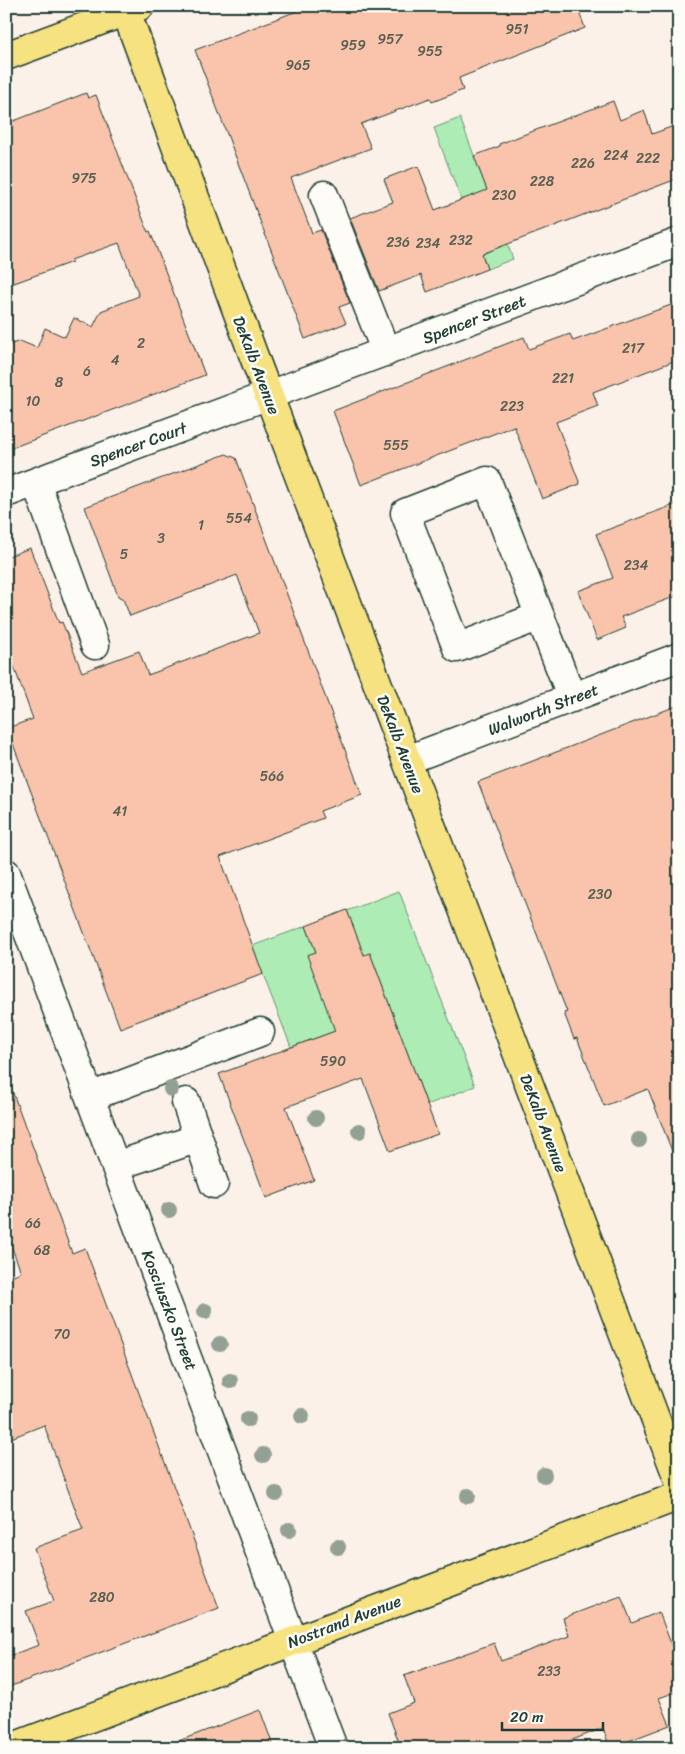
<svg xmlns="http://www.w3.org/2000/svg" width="685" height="1754" font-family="Sriracha,sans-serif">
	<rect width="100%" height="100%" fill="#fcf1e8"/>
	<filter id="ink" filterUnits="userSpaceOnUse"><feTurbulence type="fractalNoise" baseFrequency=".02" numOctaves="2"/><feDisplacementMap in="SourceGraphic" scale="10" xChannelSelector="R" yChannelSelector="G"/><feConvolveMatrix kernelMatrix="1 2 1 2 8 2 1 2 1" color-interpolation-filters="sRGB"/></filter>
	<g filter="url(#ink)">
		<!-- green -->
		<path fill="#adecb4" stroke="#669474" d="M460,118l53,141 -26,10 -53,-141z
			M399,891l76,195 -48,19 -57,-152 -6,2 -17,-44z
			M306,926l38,102 -53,19 -39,-101z"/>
		<!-- building -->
		<path fill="#fac4ac" stroke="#1f3d34" d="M310,6h267l8,22 -126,50 4,12 -31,12 -2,-4 -69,26 10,24 -80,30 21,55 9,-3 29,73 -11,4 7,16 -41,16 -110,-289z
			M86,93l2,5 8,-3 52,137 2,-1 55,144 -199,75v-104l14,-5 17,7 8,-20 20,9 9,-19 19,9 8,-16 38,-15 -20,-53 -48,17 1,2 -66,24v-162z
			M613,101l7,19 24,-10 8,24 27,-10v54l-197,76 5,15 -60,23 -6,-17 -42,16 -29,-73 43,-16 -9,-23 34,-13 17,44 52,-20 -13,-34 26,-10 -1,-2z
			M679,302v57l-86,33 5,14 -42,16 24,62 -38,15 -28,-73 -153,59 -28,-74 191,-74 5,12 41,-15 3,7z
			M226,454l10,4 126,337 -42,16 3,7 -103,39 43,117 -143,54 -113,-300 26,-9 -27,-74v-88l24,-9 29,75 3,-1 20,50 57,-21 9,24 111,-42 -22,-58 -107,41 -7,-17 -5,-3 -33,-89z
			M679,503v92l-58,22 5,11 -29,12 -19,-49 35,-13 -17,-44z
			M679,705v459h-2l-29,-75 -44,17 -27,-68 -3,1 -10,-26 3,-1 -89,-230z
			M347,910l17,45 6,-2 68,181 -48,17 -27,-72 -77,28 28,73 -48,18 -47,-124 116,-43 -28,-76 9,-3 -10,-26z
			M6,1085h4l62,168 13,-5 134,360 -213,80v-31l33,-12 -13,-34 28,-10 -20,-53 49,-18 -39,-105 -38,15v-162l15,-6 -15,-40z
			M621,1596l11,27 27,-11 20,53v26l-20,7 11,27 -60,23 -7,-20 -51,20h-151l-13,-35 26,-10 -10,-27 90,-33 7,18 68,-25 -6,-18z
			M260,1710l14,38h-106v-3z"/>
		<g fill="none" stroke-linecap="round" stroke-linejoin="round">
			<defs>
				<path id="minor" d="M324,195l62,157
					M36,482l59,163
					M6,493l673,-251
					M540,616l-83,32 -52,-135 82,-32 85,217
					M407,760l272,-103
					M6,873l327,875
					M90,1097l170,-65
					M186,1102l28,82
					M116,1166l82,-28"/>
				<path id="major" d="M124,6l132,356 423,1119
					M6,56l134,-50
					M10,1748l669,-252"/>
			</defs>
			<!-- minor casing -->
			<use href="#minor" stroke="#1f3d34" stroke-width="31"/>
			<!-- major casing -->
			<use href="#major" stroke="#1f3d34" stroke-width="31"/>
			<!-- minor -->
			<use href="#minor" stroke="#fdfcf7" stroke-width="28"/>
			<!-- major -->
			<use href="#major" stroke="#f7e281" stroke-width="28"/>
		</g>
		<!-- trees -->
		<g fill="#92a193">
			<circle cx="171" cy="1089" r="8"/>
			<circle cx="316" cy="1118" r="8"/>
			<circle cx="359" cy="1131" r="8"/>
			<circle cx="639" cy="1140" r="8"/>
			<circle cx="169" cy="1210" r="8"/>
			<circle cx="205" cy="1311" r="8"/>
			<circle cx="220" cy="1344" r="8"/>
			<circle cx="230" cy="1381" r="8"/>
			<circle cx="302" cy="1416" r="8"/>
			<circle cx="248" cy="1419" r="8"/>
			<circle cx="263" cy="1455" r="8"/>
			<circle cx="544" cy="1475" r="8"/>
			<circle cx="276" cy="1494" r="8"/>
			<circle cx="468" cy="1496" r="8"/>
			<circle cx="289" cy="1530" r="8"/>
			<circle cx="338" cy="1547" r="8"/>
		</g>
	</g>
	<g text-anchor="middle" stroke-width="5" stroke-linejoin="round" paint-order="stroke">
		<!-- number labels -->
		<g font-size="14" fill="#565f52">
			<text x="517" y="34">951</text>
			<text x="390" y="44">957</text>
			<text x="353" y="50">959</text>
			<text x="430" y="56">955</text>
			<text x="298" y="70">965</text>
			<text x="616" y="160">224</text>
			<text x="648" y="163">222</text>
			<text x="583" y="168">226</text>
			<text x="84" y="183">975</text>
			<text x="542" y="186">228</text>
			<text x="504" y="200">230</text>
			<text x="461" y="245">232</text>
			<text x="398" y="247">236</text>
			<text x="428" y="248">234</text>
			<text x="141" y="348">2</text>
			<text x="633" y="353">217</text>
			<text x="115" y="365">4</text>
			<text x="87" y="376">6</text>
			<text x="563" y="383">221</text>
			<text x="59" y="387">8</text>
			<text x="33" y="406">10</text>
			<text x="512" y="411">223</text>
			<text x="396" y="450">555</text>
			<text x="239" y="523">554</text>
			<text x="201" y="530">1</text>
			<text x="161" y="543">3</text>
			<text x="124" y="559">5</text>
			<text x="636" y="570">234</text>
			<text x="272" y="781">566</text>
			<text x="120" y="816">41</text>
			<text x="600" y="899">230</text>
			<text x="333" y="1066">590</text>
			<text x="33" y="1228">66</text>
			<text x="42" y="1255">68</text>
			<text x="62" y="1339">70</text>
			<text x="102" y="1602">280</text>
			<text x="549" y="1676">233</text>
		</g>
		<!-- street labels -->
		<g font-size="16" fill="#1f3d34" stroke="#fdfcf7">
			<text transform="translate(474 319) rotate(-21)" y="6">Spencer Street</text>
			<text transform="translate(257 365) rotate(69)" y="6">DeKalb Avenue</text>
			<text transform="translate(138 444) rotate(-20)" y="6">Spencer Court</text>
			<text transform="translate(543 709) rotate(-21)" y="6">Walworth Street</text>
			<text transform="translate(401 744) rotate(69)" y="6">DeKalb Avenue</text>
			<text transform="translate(544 1123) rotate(69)" y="6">DeKalb Avenue</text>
			<text transform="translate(170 1310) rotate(69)" y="6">Kosciuszko Street</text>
			<text transform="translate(344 1621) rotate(-21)" y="6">Nostrand Avenue</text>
		</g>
	</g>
	<!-- margin -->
	<rect width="685" height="1754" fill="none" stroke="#fdfcf7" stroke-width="25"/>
	<rect x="12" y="12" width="660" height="1729" fill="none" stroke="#1f3d34" stroke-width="2" filter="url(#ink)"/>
	<!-- scale -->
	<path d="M502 1722v8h101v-8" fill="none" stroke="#1f3d34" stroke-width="2.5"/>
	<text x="510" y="1722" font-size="15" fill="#1f3d34" stroke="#fdfcf7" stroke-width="4" paint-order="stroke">20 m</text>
</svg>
